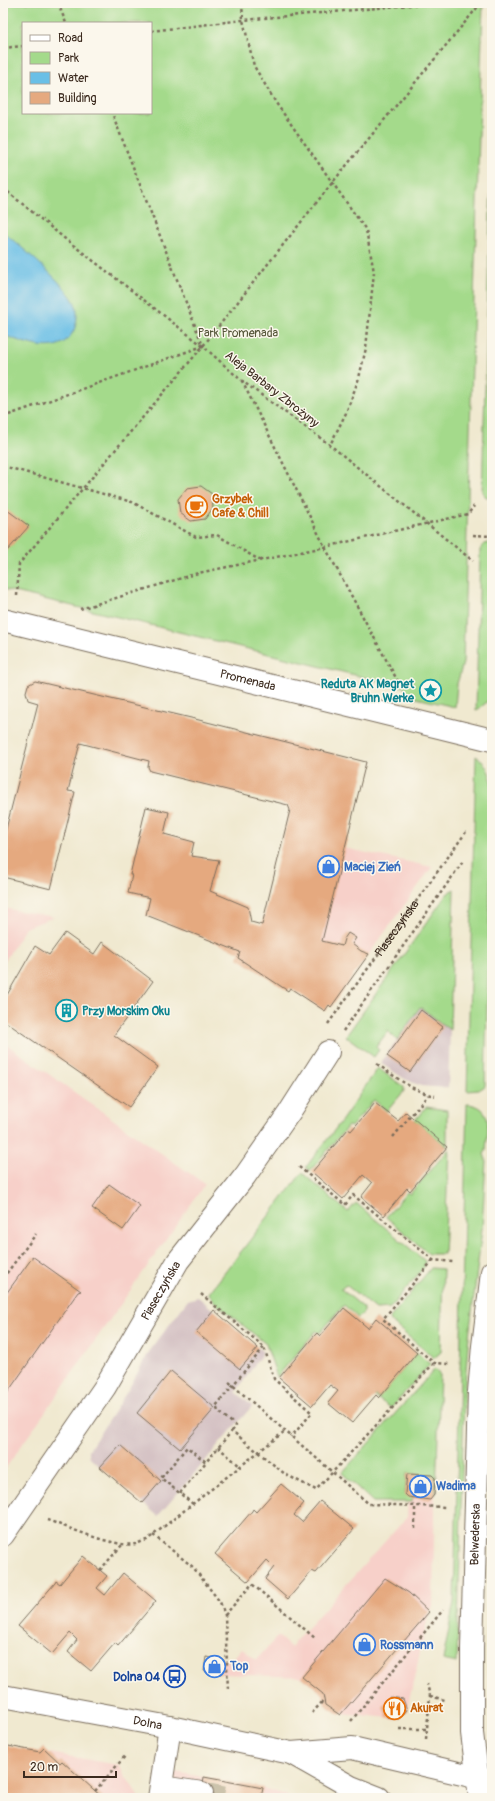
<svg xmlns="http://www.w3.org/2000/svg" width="495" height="1801" font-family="Pangolin,sans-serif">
	<rect width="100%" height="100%" fill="#fbf7ec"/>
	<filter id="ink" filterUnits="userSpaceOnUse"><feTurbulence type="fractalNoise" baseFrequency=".025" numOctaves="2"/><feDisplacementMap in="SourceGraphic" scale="8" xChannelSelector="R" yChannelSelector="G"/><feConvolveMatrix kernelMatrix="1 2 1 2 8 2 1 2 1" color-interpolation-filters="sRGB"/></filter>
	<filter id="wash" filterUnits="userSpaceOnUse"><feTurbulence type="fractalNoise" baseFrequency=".012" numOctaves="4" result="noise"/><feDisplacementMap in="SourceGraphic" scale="16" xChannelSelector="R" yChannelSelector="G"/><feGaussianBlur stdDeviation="0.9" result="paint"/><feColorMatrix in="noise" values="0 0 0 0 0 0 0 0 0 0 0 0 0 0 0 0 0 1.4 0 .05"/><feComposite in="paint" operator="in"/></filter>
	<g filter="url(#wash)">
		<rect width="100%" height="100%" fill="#f0e9d0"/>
		<!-- built -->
		<path fill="#f7d0c9" d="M283,839l29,8 32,1 88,19 -63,87 -8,-3 -9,-7 4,-6 -7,-5 -5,6 -2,7 -12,-3 -2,9 -69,-10z
			M3,908l51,9 -29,11 -22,36z
			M3,1042l202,142 -202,288z
			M407,1474l28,1 -2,132 -4,5 -22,98 -8,9 -57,-6 -2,2 -15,-10 -2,-11 -21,-17 -81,-3 -17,-3 2,-14 25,4 11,-13 14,12 22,-24 12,11 117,-130 1,-20 -3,-3z
			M3,1745l37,7 4,-4 6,5 68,12 22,33h-137z
			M175,1772l88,16 19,6 7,4h-118z"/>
		<!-- industrial -->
		<path fill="#d2bec1" d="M420,1007l30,23 -2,58 -27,-2 -16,-7 -23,-15v-3z
			M198,1297l65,55 -27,40 16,14 -94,110 -67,-57 -2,-4v-5l39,-60 21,-38 39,-52z"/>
		<!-- green -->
		<path fill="#a4da8b" stroke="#708254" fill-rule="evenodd" d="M3,3h480l-20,660 -6,21 -2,23 -47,-11 -4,-9 -401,-98zM23,23h128v90h-128z
			M492,147v350h-6l-4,-5z
			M492,542v153l-5,7 -11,9 4,-161 4,-6z
			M476,756c19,14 16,33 16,54l-7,276 -6,4 -12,1z
			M454,889l-4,141 -30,-23 -23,33 -9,-9 -12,16 3,3 -5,7 -28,-21 101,-142z
			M378,1068l26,19v4l-17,20 -13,-11 -23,27 -3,-1 -38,45 -4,-4 34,-44z
			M467,1104c28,2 20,26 19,47l-2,3 2,6 -4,69 -14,116 -4,53 -7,265 -14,-3 11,-58z
			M426,1107l21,3v37l-32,-27z
			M449,1149l-5,105h-15l-43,-37 21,-25 3,2z
			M302,1173l46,39 8,-9 69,58 -1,6 -34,41 -14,1 -30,-24 -5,4 23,19v4l-6,6 -14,-13 -24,28 -4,-2 -39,46 -11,-33 -53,-43 -4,-8z
			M431,1268l12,1 -2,83 -7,6 -44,-37v-3z
			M417,1353l13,11 -39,44 -17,-12 2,-1 3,3z
			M435,1369l5,6 -4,118 -2,2 1,-17 -3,-3 -25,-1 -2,20 8,3 -1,5h-39l-31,-29z"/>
		<!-- water -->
		<path fill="#6abfe6" stroke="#527482" d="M3,232c16,13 68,56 73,74 2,8 1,17 -2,24 -14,29 -48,13 -71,5z"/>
		<g id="blocks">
			<!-- building -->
			<path fill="#e5a97f" d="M201,486l11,8 1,14 -8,11 -14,2 -11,-8 -2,-14 9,-11z
				M3,507l26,19 -22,25 -4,-3z
				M35,681l156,37 175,44 -44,179 20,5 2,-7 4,-6 8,5 -4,6 9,7 8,3 -38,53 -2,-2 -4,6 -35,-23 -2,3 -50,-33 2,-6 -94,-37 4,-17 -22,-5 4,-18h-2l16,-68 23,5 -5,22 30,8 -3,14 28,4 -9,31 38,16 3,15 11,3 28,-115 -2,-5 -138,-34 -2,-4 1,-6 -69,-18 -12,48 7,1 -24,97 -48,-12v-36l35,-138 -10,-3 -2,-8 2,-7z
				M65,933l29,21 8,-12 51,39 -39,54 44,32 -29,40 -126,-87v-18l32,-56 14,9z
				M421,1010l22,17 -33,45 -23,-16z
				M375,1103l23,18 8,-9 41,35 -37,44 -3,-3 -23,28 -23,-19 11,-14 -9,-8 -20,24 -31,-27 36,-43 3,2z
				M109,1184l31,22 -17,24 -31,-22z
				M32,1256l49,35 -3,1 -75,107v-101l29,-40z
				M344,1308l24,20 8,-10 41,35 -36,43 -2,2 -3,-3 -24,28 -24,-20 10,-12 -8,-6 -18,21 -33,-28 36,-43 2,-2 3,3z
				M214,1310l44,38 -18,21 -44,-37z
				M171,1371l44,37 -35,41 -43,-36z
				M120,1445l41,36 -19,22 -42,-36z
				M407,1474l25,1 3,3 -1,17 -4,5 -22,-3 -3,-3z
				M281,1484l23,19 -10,12 8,7 18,-21 34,28 -38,44 -4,-2 -24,28 -23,-20 9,-12 -7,-7 -19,22 -33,-28 37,-43 1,-2 3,3z
				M83,1556l24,20 -10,12 8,7 18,-22 33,28 -38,45 -3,-3 -24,28 -23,-19 9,-12 -7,-7 -18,21 -34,-28 37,-43 1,-2 4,3z
				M385,1578l24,15 20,19 -89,103 -15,-10 -2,-11 -21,-17z
				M206,1657l18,3 -3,14 -17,-3z
				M390,1697l13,2 4,11 -8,9 -12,-2 -4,-11z
				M3,1745l37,7 4,-4 16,15 2,-2 41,37h-100z
				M204,1777l59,11 -2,10h-60z"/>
		</g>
	</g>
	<g filter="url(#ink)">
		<use href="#blocks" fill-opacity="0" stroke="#7a6d5c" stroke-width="1"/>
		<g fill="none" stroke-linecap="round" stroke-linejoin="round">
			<!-- minor-tunnel -->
			<path stroke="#ccc3ac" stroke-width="22" stroke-dasharray="22 11" stroke-linecap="butt" d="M202,1793l24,5"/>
			<defs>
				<g id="minor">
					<path id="s2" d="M3,620l489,120"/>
					<path id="s3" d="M3,1535l102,-148 73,-126 67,-85 44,-63 39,-61"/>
					<path id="s4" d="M3,1696l167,31 121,26 60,34 28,11"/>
					<path d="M291,1753l61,-5 140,33"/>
					<path d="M161,1787l41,6"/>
					<path d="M159,1798l11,-71"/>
				</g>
				<g id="major">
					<path id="s5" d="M480,1798l-8,-65v-85l7,-256 4,-46 9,-74"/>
				</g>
			</defs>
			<!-- minor casing -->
			<use href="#minor" stroke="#7a6d5c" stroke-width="24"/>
			<!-- major casing -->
			<use href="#major" stroke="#7a6d5c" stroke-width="24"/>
			<!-- path -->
			<g stroke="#7a6d5c" stroke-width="2.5" stroke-dasharray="3 3" stroke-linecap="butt">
				<path d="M58,3l8,20"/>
				<path d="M242,3l1,17 11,46 22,37 90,127 8,42 -8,76 -7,30 -13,35 -16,32"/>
				<path d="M489,15l2,-12"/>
				<path d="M151,31l92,-11 190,-17"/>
				<path d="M3,48l20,-2"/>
				<path d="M3,188l61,50 139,108 39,35 88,64 143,116"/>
				<path d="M242,381l83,166 77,142"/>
				<path d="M3,417l200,-71 -91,-233"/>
				<path d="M3,466l129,36 64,35 21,-2 44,26"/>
				<path d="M473,535l19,1"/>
				<path d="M17,596l2,-32 184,-218 129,-163 149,-180"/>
				<path d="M80,609l118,-36 127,-26 143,-33 6,-8"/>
				<path id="s1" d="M328,1024l138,-192"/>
				<path d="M343,1031l121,-171"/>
				<path d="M377,1064c19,13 35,27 58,32"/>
				<path d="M393,1137l35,-42"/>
				<path d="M299,1167l46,38 8,-10 80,65 20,2"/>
				<path d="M433,1260l-50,59 51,44 16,1"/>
				<path d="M3,1278l33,-44"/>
				<path d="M201,1294l63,53 10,32 38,34 -21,24"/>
				<path d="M229,1382l140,122 76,3"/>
				<path d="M232,1431l4,-5 -18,-15 -2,-5 48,-59"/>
				<path d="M218,1447l23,20"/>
				<path d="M180,1493l26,-31"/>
				<path d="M193,1504l-32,-26 26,-31 19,15 26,-31 53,43 31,16 118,-127"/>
				<path d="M47,1520c21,7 68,28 88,24 4,-1 8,-3 12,-4l138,-109"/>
				<path d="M415,1529v-23"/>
				<path d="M153,1535l40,32 27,35 5,13 3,76"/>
				<path d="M100,1570l23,-26"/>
				<path d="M225,1615l27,-31 64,55"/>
				<path d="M430,1696l15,4"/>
				<path d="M312,1713l12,-13"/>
				<path d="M351,1721l92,-111"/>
				<path d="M399,1729h28"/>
				<path d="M426,1739l4,-43 -3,-12"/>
				<path d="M95,1791l31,-36"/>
			</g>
			<!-- minor -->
			<use href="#minor" stroke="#fff" stroke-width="22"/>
			<!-- major -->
			<use href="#major" stroke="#fff" stroke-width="22"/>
		</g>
	</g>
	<!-- icons -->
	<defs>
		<symbol id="cafe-ring" viewBox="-11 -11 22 22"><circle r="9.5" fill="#fbf7ec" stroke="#e8710a" stroke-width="1.5"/><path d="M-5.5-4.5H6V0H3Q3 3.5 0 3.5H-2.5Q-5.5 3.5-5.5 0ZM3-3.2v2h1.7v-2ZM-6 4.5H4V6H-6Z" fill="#e8710a"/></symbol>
		<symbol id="sight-ring" viewBox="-11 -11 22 22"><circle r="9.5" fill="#fbf7ec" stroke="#0f9aa8" stroke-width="1.5"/><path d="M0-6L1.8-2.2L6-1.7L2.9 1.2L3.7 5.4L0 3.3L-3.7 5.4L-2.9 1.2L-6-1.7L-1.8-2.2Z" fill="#0f9aa8"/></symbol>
		<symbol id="shop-ring" viewBox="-11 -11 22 22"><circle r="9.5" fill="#fbf7ec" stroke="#3f7fe0" stroke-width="1.5"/><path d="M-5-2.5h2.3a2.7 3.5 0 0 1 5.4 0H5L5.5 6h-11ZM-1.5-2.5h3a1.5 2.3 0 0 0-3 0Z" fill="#3f7fe0"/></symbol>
		<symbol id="building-ring" viewBox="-11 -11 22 22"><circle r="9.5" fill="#fbf7ec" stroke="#0f9aa8" stroke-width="1.5"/><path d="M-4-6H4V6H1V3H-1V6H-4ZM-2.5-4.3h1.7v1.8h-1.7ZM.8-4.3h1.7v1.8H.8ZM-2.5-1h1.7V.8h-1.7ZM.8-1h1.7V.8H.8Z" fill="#0f9aa8"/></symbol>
		<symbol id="bus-ring" viewBox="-11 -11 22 22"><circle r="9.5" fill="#fbf7ec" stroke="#1a4fb4" stroke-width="1.5"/><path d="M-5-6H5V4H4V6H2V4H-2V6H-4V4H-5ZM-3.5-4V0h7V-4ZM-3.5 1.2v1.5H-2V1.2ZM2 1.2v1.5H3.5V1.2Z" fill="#1a4fb4"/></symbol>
		<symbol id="restaurant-ring" viewBox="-11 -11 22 22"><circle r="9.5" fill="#fbf7ec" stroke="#e8710a" stroke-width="1.5"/><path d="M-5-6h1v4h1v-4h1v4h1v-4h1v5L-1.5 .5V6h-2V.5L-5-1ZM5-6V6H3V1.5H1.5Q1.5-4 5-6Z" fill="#e8710a"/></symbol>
	</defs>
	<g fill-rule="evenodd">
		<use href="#cafe-ring" x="184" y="494" width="25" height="25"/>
		<use href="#sight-ring" x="418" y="678" width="25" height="25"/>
		<use href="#shop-ring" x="316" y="854" width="25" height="25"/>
		<use href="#building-ring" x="54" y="998" width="25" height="25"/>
		<use href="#shop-ring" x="408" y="1474" width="25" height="25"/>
		<use href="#shop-ring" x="352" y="1632" width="25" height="25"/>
		<use href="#shop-ring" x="202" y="1654" width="25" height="25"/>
		<use href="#bus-ring" x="162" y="1664" width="25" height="25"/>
		<use href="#restaurant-ring" x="382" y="1696" width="25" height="25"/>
	</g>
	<g text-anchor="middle" stroke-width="3" stroke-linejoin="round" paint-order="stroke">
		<!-- park labels -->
		<g font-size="12" fill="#555639" stroke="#fbf7ec">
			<text x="238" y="337">Park Promenada</text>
		</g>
		<!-- street labels -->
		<g font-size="12" fill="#3b2a1e" stroke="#fbf7ec">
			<text transform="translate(272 389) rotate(38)" y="4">Aleja Barbary Zbrożyny</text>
			<text dy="4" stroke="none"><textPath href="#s2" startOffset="252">Promenada</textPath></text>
			<text dy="4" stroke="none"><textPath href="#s1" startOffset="118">Piaseczyńska</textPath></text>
			<text dy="4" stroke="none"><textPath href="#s3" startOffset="291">Piaseczyńska</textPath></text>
			<text dy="4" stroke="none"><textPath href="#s5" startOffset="264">Belwederska</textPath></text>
			<text dy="4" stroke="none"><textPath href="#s4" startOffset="147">Dolna</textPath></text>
		</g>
		<!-- food labels -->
		<g font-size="12" font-weight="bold" fill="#c56008" stroke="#fbf7ec" text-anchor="start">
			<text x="212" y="503">Grzybek<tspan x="212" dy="14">Cafe &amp; Chill</tspan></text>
			<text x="410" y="1712">Akurat</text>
		</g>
		<!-- culture labels -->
		<g font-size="12" font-weight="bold" fill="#0d838f" stroke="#fbf7ec" text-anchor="end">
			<text x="414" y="688">Reduta AK Magnet<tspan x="414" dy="14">Bruhn Werke</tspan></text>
			<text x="82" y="1015" text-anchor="start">Przy Morskim Oku</text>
		</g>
		<!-- shop labels -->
		<g font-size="12" font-weight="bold" fill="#366cbe" stroke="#fbf7ec" text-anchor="start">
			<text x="344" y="871">Maciej Zień</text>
			<text x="436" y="1490">Wadima</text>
			<text x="380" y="1649">Rossmann</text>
			<text x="230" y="1670">Top</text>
		</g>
		<!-- transit labels -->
		<g font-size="12" font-weight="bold" fill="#164399" stroke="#fbf7ec" text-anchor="end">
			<text x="160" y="1681">Dolna 04</text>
		</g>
	</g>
	<!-- margin -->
	<rect width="495" height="1801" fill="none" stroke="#fbf7ec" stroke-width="16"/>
	<!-- legend -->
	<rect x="22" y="22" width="130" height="92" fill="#fbf7ec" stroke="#aea59a"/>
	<rect x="30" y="35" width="20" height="6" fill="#ffffff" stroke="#aea59a"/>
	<text x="58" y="42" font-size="12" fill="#3b2a1e">Road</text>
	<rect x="30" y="52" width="20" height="12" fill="#a4da8b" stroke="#aea59a"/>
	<text x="58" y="62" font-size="12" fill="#3b2a1e">Park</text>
	<rect x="30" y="72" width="20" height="12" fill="#6abfe6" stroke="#aea59a"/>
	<text x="58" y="82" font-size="12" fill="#3b2a1e">Water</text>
	<rect x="30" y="92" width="20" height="12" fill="#e5a97f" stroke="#aea59a"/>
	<text x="58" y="102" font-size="12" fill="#3b2a1e">Building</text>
	<!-- scale -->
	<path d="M24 1771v6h92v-6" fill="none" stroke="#3b2a1e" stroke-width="2"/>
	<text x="30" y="1771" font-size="12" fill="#3b2a1e" stroke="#fbf7ec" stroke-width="3" paint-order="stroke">20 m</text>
</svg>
